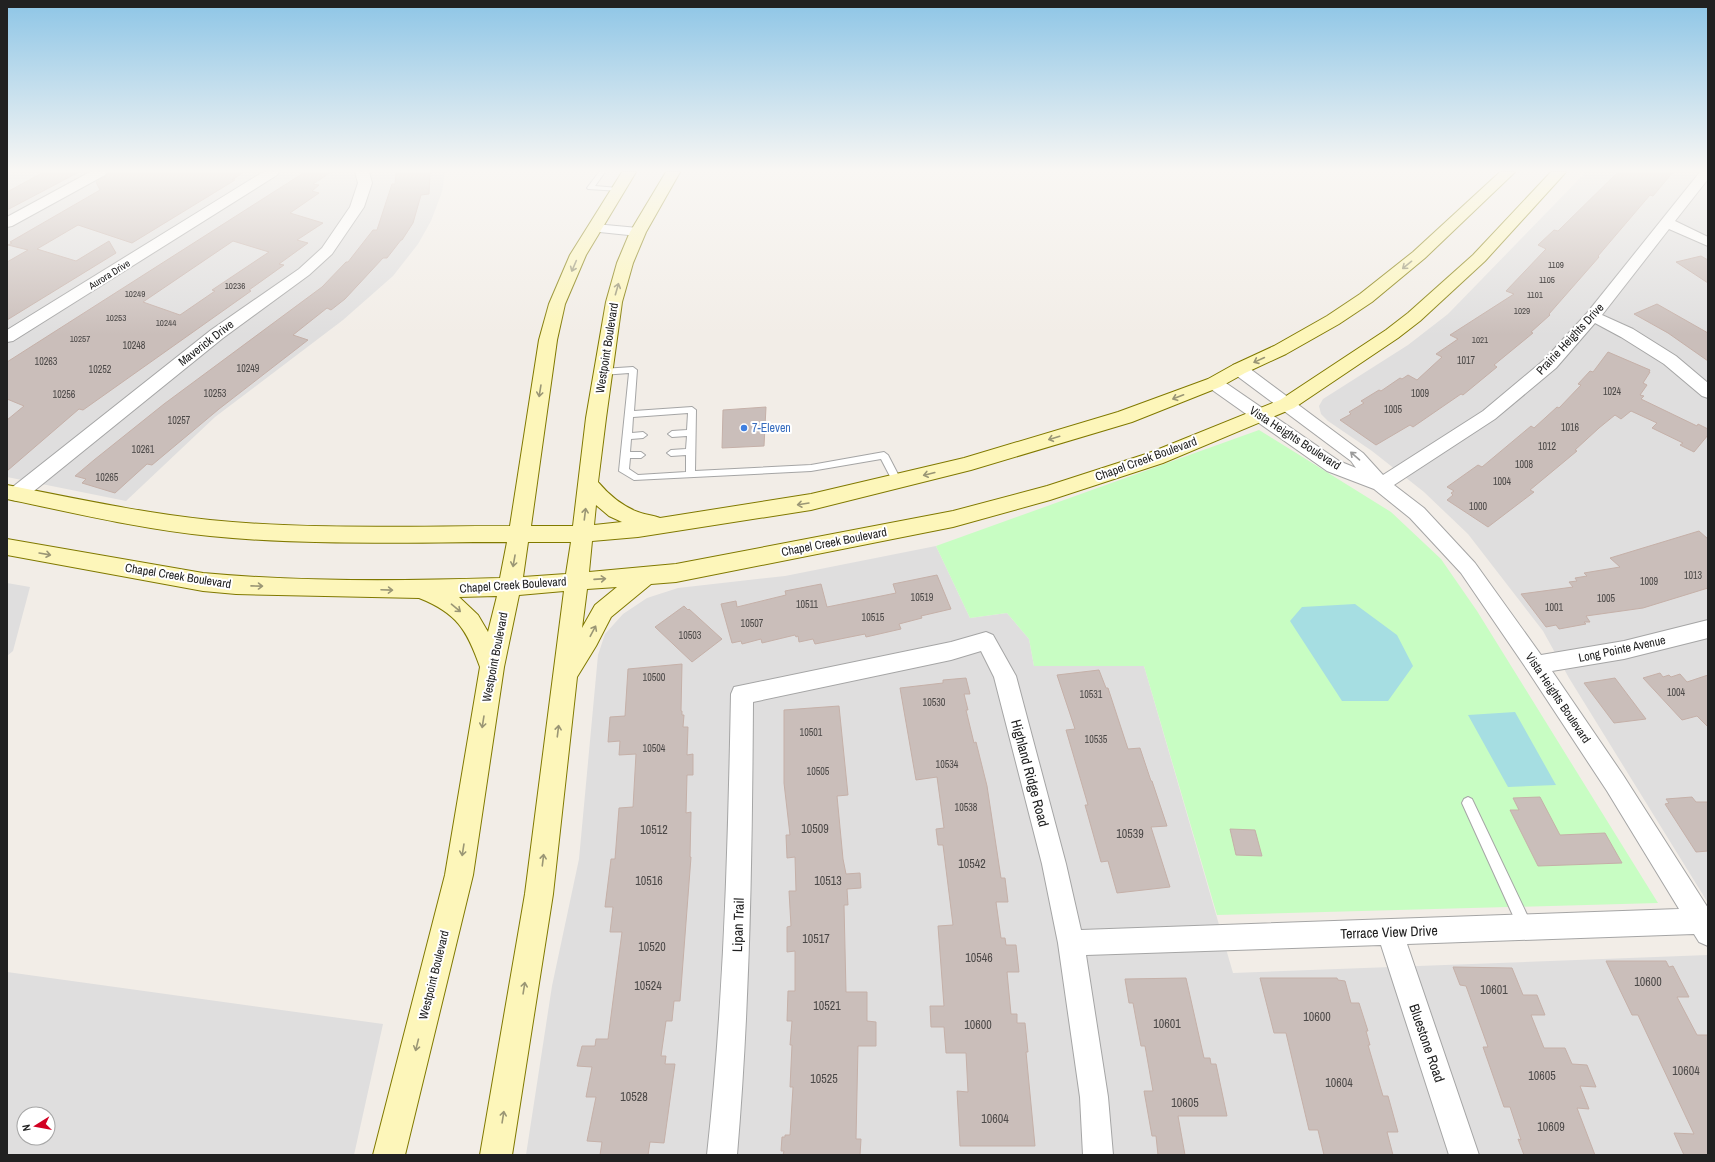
<svg xmlns="http://www.w3.org/2000/svg" width="1715" height="1162" font-family="'Archivo Narrow',sans-serif">
	<rect width="100%" height="100%" fill="#f2ede7"/>
	<!-- residential -->
	<path fill="#dfdede" fill-rule="evenodd" d="M7,172h438l-3,20 -11,29 -13,23 -25,32 -50,44 -128,97 -89,84 -119,-24z
		M1586,172h122v731l-139,-225 -26,-47 -75,-97 -44,-42 -52,-41 -44,-30 -7,-7 -2,-8 4,-7 85,-54 40,-31z
		M936,546l34,72 37,-5 22,26 5,27h110l89,307 475,-18v200h-1182l26,-169 27,-127 19,-204 7,-21 18,-20 24,-16 31,-10 107,-12z
		M7,583l23,4 -17,64 -6,5z
		M7,972l376,52 -29,131h-347zM24,1114h24v24h-24z"/>
	<!-- park -->
	<path fill="#c8fdc3" d="M1259,430l132,82 50,47 36,52 181,292 -441,12 -73,-249h-110l-5,-27 -22,-26 -37,5 -34,-72z"/>
	<!-- water -->
	<path fill="#a6dee2" d="M1355,604l42,31 16,31 -25,35h-46l-52,-80 12,-14z
		M1515,712l41,73 -48,2 -40,-72z"/>
	<!-- building -->
	<path fill="#cabeba" stroke="#c5b0a8" fill-rule="evenodd" d="M44,172h35l-72,38v-18z
		M108,172h136l-12,8h3l-103,63 -54,-18 -41,24 39,12 33,-20 7,12 -109,67v-58l21,-12 -20,-5 4,-2 -2,-1 90,-52 -4,-8 10,-6z
		M305,172h26l-18,12 6,1 -7,6 7,2 -29,20 33,10 -26,17 11,3 -29,21 5,1 -35,25 2,1 -168,119 -4,-1 -72,62v-51l17,-14 -17,-7v-37zM233,241l36,11 -57,38 3,1 -35,24 -37,-13z
		M396,172h34l-1,22 -8,1 -8,28 -11,17h-1l-14,18h-4l-38,41 -14,11 -4,-2 -34,27 15,5 -89,69 -67,56 -5,-1 -32,29 -33,-10 4,-4 -11,-3 19,-16 70,-56 158,-117 24,-25h2l25,-32h4l15,-46h3z
		M1618,172h55l-20,24 -3,-1 -52,61 1,1 -50,57 1,1 -19,17 2,1 -39,32 3,2 -34,28 -2,-1 -48,33 -3,-2 -34,20 -36,-25 11,-6 -2,-2 15,-9 -3,-2 18,-11 2,1 19,-13 2,1 6,-4 9,5 25,-23 -6,-3 22,-15 -8,-4 64,-41 -8,-3 39,-41 1,-1 -8,-4 16,-15 4,1z
		M1701,256l7,4v23l-32,-21z
		M1657,304l51,29v28l-40,-28 -34,-19z
		M1608,352l42,18 -1,2h1l-7,11 4,2 -7,10 4,1 -3,3 56,27 1,-2 10,5v6l-14,17 -14,-7 3,-2 -31,-15 5,-5 -26,-12 -10,8 -6,-4 -16,13 -24,22 2,1 -47,39 4,2 -46,35 -41,-27 6,-5 -2,-2 3,-2 -7,-4 31,-22 4,2 49,-41 3,2 23,-21 2,1 22,-23 -3,-1 12,-13 3,1z
		M766,407l-2,39 -42,2 1,-38z
		M1699,531l9,8v49l-65,20 -57,8 4,6h-6l2,2 -27,5 -3,-4 -10,2 -25,-33 52,-7 -4,-5 8,-1 -2,-3 12,-2 -3,-3 36,-6 -10,-9z
		M937,575l14,34 -30,7 1,2 -23,6 2,5 -35,8 -1,-3 -50,10 -2,-5 -14,3 -1,-6 -2,1 -1,-2 -33,8 -1,-4 -19,5 -1,-3 -9,2 -11,-39 15,-3 1,6 49,-12 -1,-4 36,-7 6,23 69,-14 -3,-9z
		M684,606l4,4 1,-1 33,30 -30,23 -37,-35z
		M682,664l-1,47h1v4h2l-1,12h5l-1,28 6,-1v21h-6l-1,38 5,-1 -1,45h1l-11,144h-6l-2,20h-6l-5,35h5l-1,8h10l-11,79 -14,-1 -2,13h-48l2,-13 -15,-1 9,-44h-10l6,-30 -15,-1 5,-20h13l1,-7h12l14,-107h-12l3,-25h-8l6,-48h4l4,-51 14,-1 3,-53 -17,1 1,-14 -12,1 2,-25 15,-1 3,-47z
		M1099,670l7,18h2l20,61 12,-1 11,33h1l15,45 -16,1 19,60 -53,6 -9,-32 -7,1 -16,-57h3l-22,-75 9,-1 -18,-54z
		M1660,673l3,4 6,-2 2,2 9,-3 7,8 21,-7v52l-11,-11 -15,4 -39,-42z
		M966,678l4,16h-6l4,16h-2l8,33 2,-1 11,44 14,92h4l3,24h-12l5,36h4l1,7h10l3,27h-12l4,42h6v9h8l3,29h-2l9,94h-75l-3,-55 11,1 -2,-39h-20l-2,-26h-13l-1,-21h14l-6,-80 15,-1 -10,-80h-5l-2,-16 8,-1 -7,-51 -21,3 -16,-92 43,-5v-3z
		M1615,678l31,41 -32,4 -30,-40z
		M839,706l9,89 -11,1 6,63 3,15 14,-1 1,15 -14,1 1,16h-4l2,87h21v29l9,1v24h-18l-2,93h5l-1,16h-77l1,-4h-3l1,-14h3v-2h5l3,-48h-3l2,-42h-2l2,-24h-5l1,-30h7v-40l-8,1v-25l4,-1 -2,-35h7l-1,-34 -8,1 -1,-23h4l-6,-52v-73z
		M1540,797l20,38 45,-2 17,30 -84,3 -28,-56h9l-6,-12z
		M1692,797l4,5h12v49l-12,1 -31,-48 4,-1 -3,-4z
		M1230,829l25,1 7,26 -26,-1z
		M1606,961h60l3,6 4,-1 16,31h-12l20,38h11v120h-24l-10,-22 20,1 -56,-119h-6z
		M1453,967l59,1 11,27h14l8,20h-14l13,33h21l7,16 15,1 9,22 -16,-1 9,23 -12,-1 18,47h-71l-6,-16 3,1 -11,-33h-6l-21,-60h5l-22,-61 -6,-1z
		M1186,978l18,80h6l1,6h5l11,52h-49l7,39h-27l-2,-19h-4l-8,-45h9l-8,-45h-4l-8,-43h-4l-4,-24z
		M1260,978h77l1,2 7,1 6,22h8l9,28h-2l4,14h-2l15,51h5l10,36h-11l6,23h-69l-6,-25h-9l-23,-97h-12z"/>
	<g fill="none" stroke-linecap="round" stroke-linejoin="round">
		<defs>
			<path id="lane" d="M599,172h6l-10,14 23,2 2,1v2l-32,-2 -1,-1z
				M633,367l4,3 -3,41 58,-4 4,3 -1,61 116,-6 73,-13 4,3 14,27 -2,2h-6l-13,-25 -70,12 -177,9 -15,-9 10,-98 -27,2 -4,-3 4,-3zM688,413l-1,17 -15,1 -4,3 4,3 15,-1 -1,13 -15,1 -4,3 4,3 15,-1v17l-48,3 -9,-6 1,-11h11l4,-3 -4,-3h-11l1,-13 12,-1 4,-3 -4,-3 -11,1 1,-16z
				M1468,797l4,2 58,122 1,5 -1,5 -5,1 -5,-1 -58,-128 2,-4z"/>
			<path id="street" d="M90,172h17l-2,3 -93,51 -5,1v-10z
				M263,172h16l-2,3 -264,166 -6,1v-12z
				M355,172h14l3,11 -8,24 -32,47 -23,21 -86,63 -199,161 -7,2 -7,-2 -2,-5 2,-5 201,-159 88,-61 23,-21 28,-41 8,-24z
				M1700,172h8v7l-33,42 33,16v9l-39,-17 -67,86 31,14 43,27 32,27v15l-6,-2 -38,-32 -43,-27 -26,-14 -39,45 -61,51 -101,66 30,23 51,55 66,92 83,-14 84,-21v18l-84,21 -72,12 71,104 85,133v38l-9,-4 -5,-8 -287,10 72,211h-30l-68,-210 -295,10 22,142 5,58h-30l-3,-58 -22,-154 -16,-79 -48,-187 -13,-26 -30,9 -198,42c-1,151 -3,302 -16,453h-30c17,-153 21,-307 24,-461l3,-7 217,-45 35,-10 7,3 23,41 50,188 15,66 598,-21 -72,-118 -79,-120 -67,-98 -51,-55 -36,-29 -47,-18 -119,-84 -2,-4 2,-4 6,-1 6,1 119,82 17,7 -5,-7 -118,-88 -2,-4 2,-4 6,-1 6,1 118,88 20,22 100,-64 61,-51 43,-47z
				M595,224l43,4 5,1 2,3 -2,3 -5,1 -48,-5 -2,-3 2,-3z"/>
			<path id="secondary" d="M622,172h14l-50,83 -21,49 -8,36 -26,186h42l13,-108 20,-116 11,-39 13,-31 36,-60h14l-34,60 -13,31 -11,39 -16,116 -8,64c11,13 24,24 40,30 7,3 15,3 22,6l151,-24 153,-36 154,-46 90,-33 25,-14 41,-19 53,-30 33,-22 53,-42 87,-80h15l-90,86 -53,44 -33,22 -53,30 -41,19 -25,14 -88,35 -161,48 -160,40 -173,27 -46,4 -3,31 87,-8 277,-53 94,-25 102,-33 131,-53 106,-70 22,-17 65,-58 78,-83h15l-81,89 -65,60 -22,17 -104,70 -131,55 -113,37 -97,27 -277,55 -25,2 -40,33 -15,29 -19,31 -24,217 -41,261h-32l45,-261 39,-303 -45,4 -15,72 -31,208 -68,280h-32l72,-280 35,-208c-13,-37 -23,-54 -61,-69l-183,-4 -33,-3 -196,-36v-16l196,34c99,9 198,8 297,5l7,-36c-99,0 -199,4 -297,-6 -69,-7 -136,-23 -203,-37v-14c67,13 135,28 203,35 99,10 200,6 300,6l29,-186 10,-36 21,-49zM596,505l13,11 13,6 -28,3zM528,542h43l-5,32 -43,3zM617,587l-22,18 -13,23 5,-39zM497,596l-9,36 -10,-17 -19,-18z"/>
		</defs>
		<!-- lane casing -->
		<use href="#lane" stroke="#a5a5a5" stroke-width="2"/>
		<!-- street casing -->
		<use href="#street" stroke="#a5a5a5" stroke-width="2"/>
		<!-- secondary casing -->
		<use href="#secondary" stroke="#807900" stroke-width="2"/>
		<!-- lane -->
		<use href="#lane" fill="#fff" fill-rule="evenodd"/>
		<!-- street -->
		<use href="#street" fill="#fff" fill-rule="evenodd"/>
		<!-- secondary -->
		<use href="#secondary" fill="#fdf6ba" fill-rule="evenodd"/>
	</g>
	<!-- one-way arrows -->
	<defs><path id="oneway-shaft" d="M-6 0H5M1.5-3L5.5 0L1.5 3" fill="none" stroke-width="1.6" stroke-linecap="round" stroke-linejoin="round"/></defs>
	<g stroke="#9a9675">
		<use href="#oneway-shaft" transform="translate(1407 265) rotate(141)"/>
		<use href="#oneway-shaft" transform="translate(574 266) rotate(113)"/>
		<use href="#oneway-shaft" transform="translate(617 289) rotate(-74)"/>
		<use href="#oneway-shaft" transform="translate(1259 360) rotate(155)"/>
		<use href="#oneway-shaft" transform="translate(540 391) rotate(99)"/>
		<use href="#oneway-shaft" transform="translate(1178 397) rotate(159)"/>
		<use href="#oneway-shaft" transform="translate(1054 438) rotate(163)"/>
		<use href="#oneway-shaft" transform="translate(929 474) rotate(166)"/>
		<use href="#oneway-shaft" transform="translate(803 504) rotate(171)"/>
		<use href="#oneway-shaft" transform="translate(585 514) rotate(-83)"/>
		<use href="#oneway-shaft" transform="translate(45 554) rotate(10)"/>
		<use href="#oneway-shaft" transform="translate(514 561) rotate(100)"/>
		<use href="#oneway-shaft" transform="translate(600 579) rotate(-4)"/>
		<use href="#oneway-shaft" transform="translate(257 586) rotate(1)"/>
		<use href="#oneway-shaft" transform="translate(387 590) rotate(2)"/>
		<use href="#oneway-shaft" transform="translate(456 608) rotate(40)"/>
		<use href="#oneway-shaft" transform="translate(593 631) rotate(-62)"/>
		<use href="#oneway-shaft" transform="translate(483 722) rotate(99)"/>
		<use href="#oneway-shaft" transform="translate(558 731) rotate(-83)"/>
		<use href="#oneway-shaft" transform="translate(463 850) rotate(99)"/>
		<use href="#oneway-shaft" transform="translate(543 860) rotate(-83)"/>
		<use href="#oneway-shaft" transform="translate(524 988) rotate(-81)"/>
		<use href="#oneway-shaft" transform="translate(417 1045) rotate(104)"/>
		<use href="#oneway-shaft" transform="translate(503 1117) rotate(-81)"/>
	</g>
	<use stroke="#9b9b9b" href="#oneway-shaft" transform="translate(1355 456) rotate(-139)"/>
	<!-- sky -->
	<linearGradient id="sky" x2="0" y2="1"><stop stop-color="#8dc5e6"/><stop offset="0.51" stop-color="#f9f7f4"/><stop offset="1" stop-color="#f9f7f4" stop-opacity="0"/></linearGradient>
	<rect width="1715" height="335" fill="url(#sky)"/>
	<!-- markers -->
	<circle fill="#3f7fe0" stroke="#fff" stroke-width="1.5" cx="744" cy="428" r="4"/>
	<g text-anchor="middle" stroke-width="4" stroke-linejoin="round" paint-order="stroke">
		<!-- far-number labels -->
		<g font-size="9" fill="#4b4847">
			<text x="1556" y="268">1109</text>
			<text x="1547" y="283">1105</text>
			<text x="235" y="289">10236</text>
			<text x="135" y="297">10249</text>
			<text x="1535" y="298">1101</text>
			<text x="1522" y="314">1029</text>
			<text x="116" y="321">10253</text>
			<text x="166" y="326">10244</text>
			<text x="80" y="342">10257</text>
			<text x="1480" y="343">1021</text>
		</g>
		<!-- far-street labels -->
		<g font-size="10" fill="#212121" stroke="#fff">
			<text transform="translate(109 274) rotate(-32)" y="4">Aurora Drive</text>
		</g>
		<!-- number labels -->
		<g font-size="10" fill="#4b4847">
			<text x="134" y="349">10248</text>
			<text x="1466" y="364">1017</text>
			<text x="46" y="365">10263</text>
			<text x="248" y="372">10249</text>
			<text x="100" y="373">10252</text>
			<text x="1612" y="395">1024</text>
			<text x="215" y="397">10253</text>
			<text x="1420" y="397">1009</text>
			<text x="64" y="398">10256</text>
			<text x="1393" y="413">1005</text>
			<text x="179" y="424">10257</text>
			<text x="1570" y="431">1016</text>
			<text x="1547" y="450">1012</text>
			<text x="143" y="453">10261</text>
			<text x="1524" y="468">1008</text>
			<text x="107" y="481">10265</text>
			<text x="1502" y="485">1004</text>
			<text x="1478" y="510">1000</text>
			<text x="1693" y="579">1013</text>
			<text x="1649" y="585">1009</text>
			<text x="922" y="601">10519</text>
			<text x="1606" y="602">1005</text>
			<text x="807" y="608">10511</text>
			<text x="1554" y="611">1001</text>
			<text x="873" y="621">10515</text>
			<text x="752" y="627">10507</text>
			<text x="690" y="639">10503</text>
			<text x="654" y="681">10500</text>
			<text x="1676" y="696">1004</text>
			<text x="1091" y="698">10531</text>
			<text x="934" y="706">10530</text>
			<text x="811" y="736">10501</text>
			<text x="1096" y="743">10535</text>
			<text x="654" y="752">10504</text>
			<text x="947" y="768">10534</text>
			<text x="818" y="775">10505</text>
			<text x="966" y="811">10538</text>
		</g>
		<!-- street labels -->
		<g font-size="12" fill="#212121" stroke="#fff">
			<text transform="translate(1570 339) rotate(-47)" y="4">Prairie Heights Drive</text>
			<text transform="translate(206 343) rotate(-38)" y="4">Maverick Drive</text>
			<text transform="translate(607 348) rotate(-81)" y="4">Westpoint Boulevard</text>
			<text transform="translate(1295 438) rotate(33)" y="4">Vista Heights Boulevard</text>
			<text transform="translate(1146 459) rotate(-20)" y="4">Chapel Creek Boulevard</text>
			<text transform="translate(834 542) rotate(-11)" y="4">Chapel Creek Boulevard</text>
			<text transform="translate(178 576) rotate(9)" y="4">Chapel Creek Boulevard</text>
			<text transform="translate(513 585) rotate(-4)" y="4">Chapel Creek Boulevard</text>
			<text transform="translate(1622 649) rotate(-12)" y="4">Long Pointe Avenue</text>
			<text transform="translate(495 657) rotate(-79)" y="4">Westpoint Boulevard</text>
			<text transform="translate(1558 698) rotate(56)" y="4">Vista Heights Boulevard</text>
			<text transform="translate(434 975) rotate(-76)" y="4">Westpoint Boulevard</text>
		</g>
		<!-- shop labels -->
		<g font-size="12" fill="#366cbe" stroke="#fff" text-anchor="start">
			<text x="752" y="432">7-Eleven</text>
		</g>
		<!-- near-number labels -->
		<g font-size="12" fill="#4b4847">
			<text x="815" y="833">10509</text>
			<text x="654" y="834">10512</text>
			<text x="1130" y="838">10539</text>
			<text x="972" y="868">10542</text>
			<text x="649" y="885">10516</text>
			<text x="828" y="885">10513</text>
			<text x="816" y="943">10517</text>
			<text x="652" y="951">10520</text>
			<text x="979" y="962">10546</text>
			<text x="1648" y="986">10600</text>
			<text x="648" y="990">10524</text>
			<text x="1494" y="994">10601</text>
			<text x="827" y="1010">10521</text>
			<text x="1317" y="1021">10600</text>
			<text x="1167" y="1028">10601</text>
			<text x="978" y="1029">10600</text>
			<text x="1686" y="1075">10604</text>
			<text x="1542" y="1080">10605</text>
			<text x="824" y="1083">10525</text>
			<text x="1339" y="1087">10604</text>
			<text x="634" y="1101">10528</text>
			<text x="1185" y="1107">10605</text>
			<text x="995" y="1123">10604</text>
			<text x="1551" y="1131">10609</text>
		</g>
		<!-- near-street labels -->
		<g font-size="14" fill="#212121" stroke="#fff">
			<text transform="translate(1030 773) rotate(75)" y="5">Highland Ridge Road</text>
			<text transform="translate(738 925) rotate(-88)" y="5">Lipan Trail</text>
			<text transform="translate(1389 932) rotate(-2)" y="5">Terrace View Drive</text>
			<text transform="translate(1427 1043) rotate(71)" y="5">Bluestone Road</text>
		</g>
	</g>
	<!-- border -->
	<rect width="1715" height="1162" fill="none" stroke="#212121" stroke-width="16"/>
	<!-- north arrow -->
	<g transform="translate(36 1126) rotate(259)"><circle r="19" fill="#ffffff" stroke="#a6a6a6"/>
	<path d="M0-3L7 15L0 10L-7 15Z" fill="#d20022"/>
	<text y="-6" font-size="11" font-weight="bold" text-anchor="middle" fill="#212121">N</text>
	</g>
</svg>
